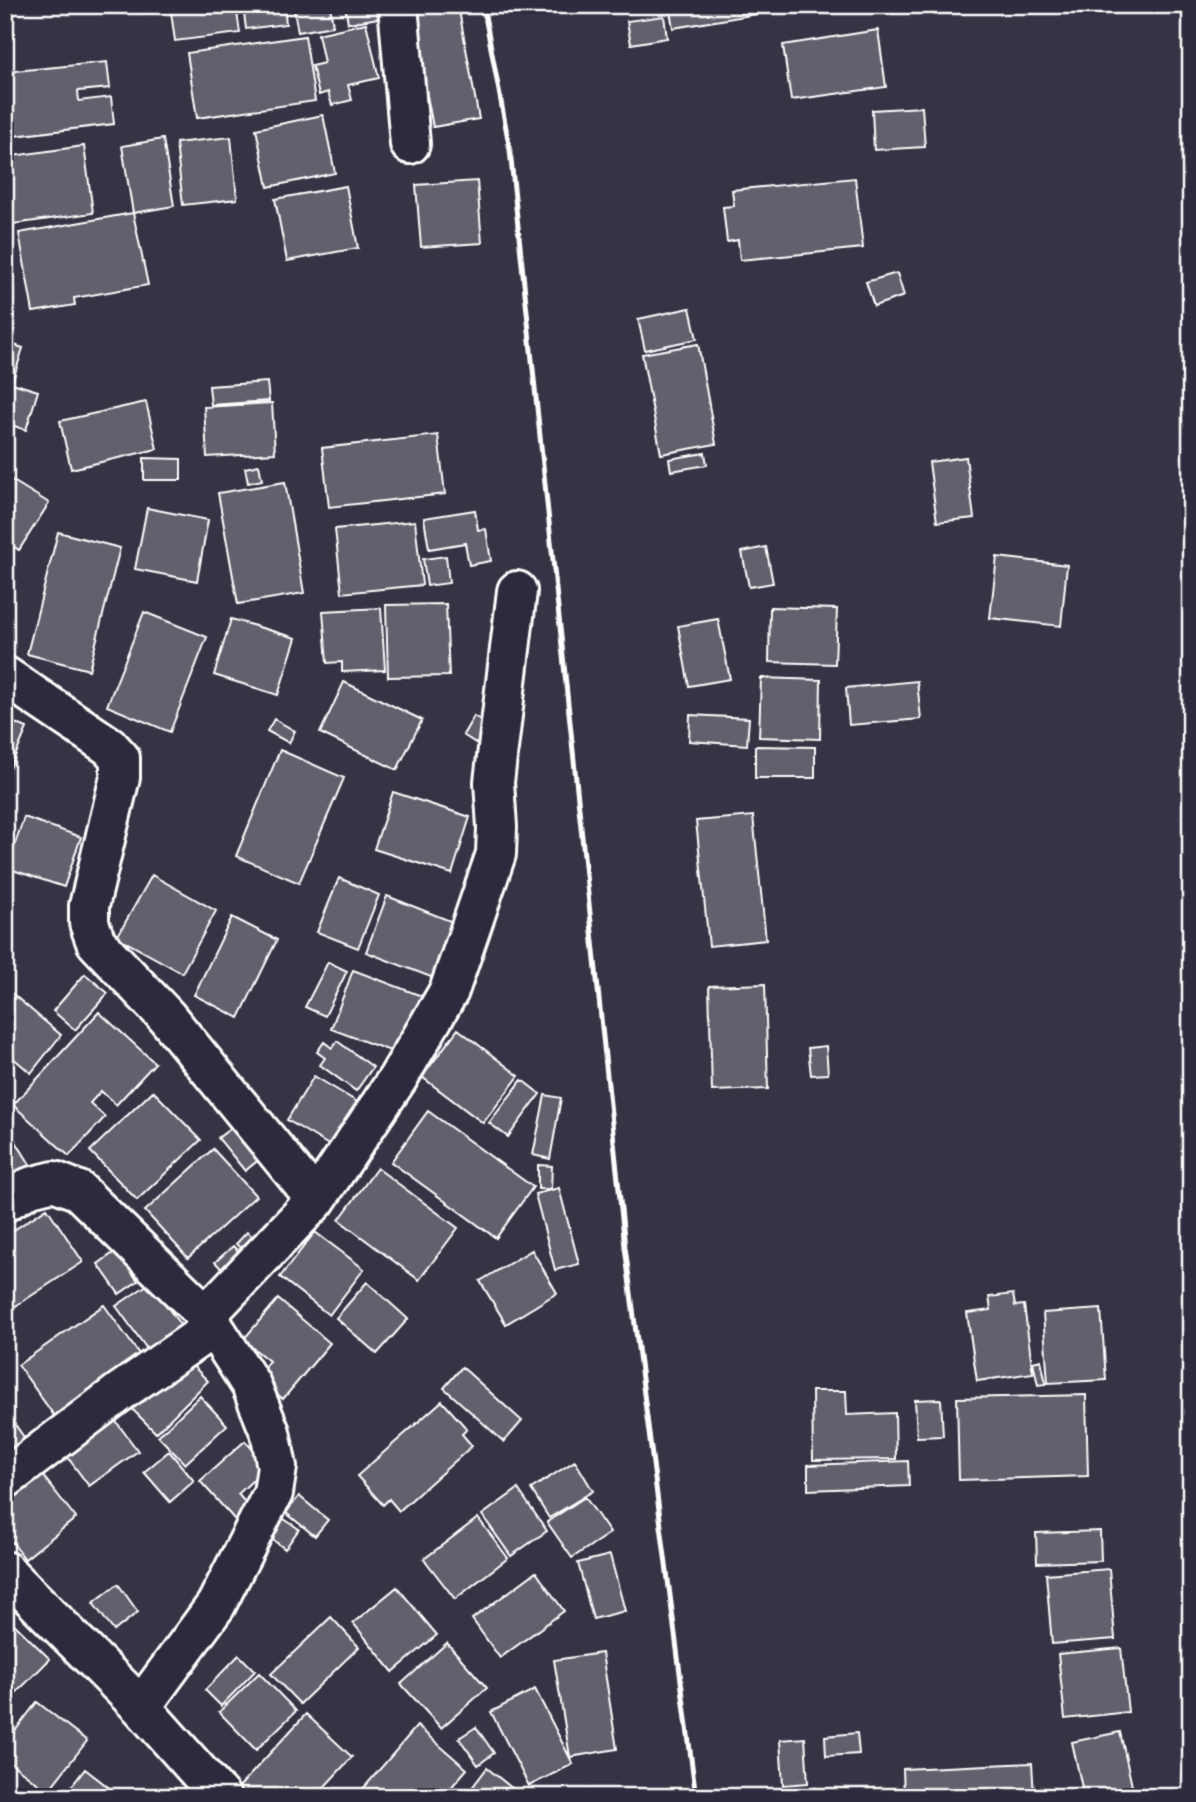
<svg xmlns="http://www.w3.org/2000/svg" width="1196" height="1802" font-family="'Architects Daughter',sans-serif">
	<rect width="100%" height="100%" fill="#373345"/>
	<filter id="ink" filterUnits="userSpaceOnUse"><feTurbulence type="fractalNoise" baseFrequency=".0143" numOctaves="2"/><feDisplacementMap in="SourceGraphic" scale="14" xChannelSelector="R" yChannelSelector="G"/><feConvolveMatrix kernelMatrix="1 2 1 2 8 2 1 2 1" color-interpolation-filters="sRGB"/></filter>
	<g filter="url(#ink)">
		<!-- building -->
		<path fill="#635f6d" stroke="#fff" stroke-width="2" d="M170,5h66l4,28 -65,8z
			M243,5h41l2,19 -40,5z
			M293,5h37l3,21 -35,6z
			M345,5h31l3,13 -31,5z
			M420,5h38l21,114 -46,8 -23,-120z
			M669,5h93l1,8 -90,15z
			M664,16l3,22 -36,6 -4,-23z
			M366,23l13,55 -31,7 4,15 -20,5 -4,-13 -9,3 -7,-29 12,-3 -6,-29z
			M878,30l8,57 -95,13 -8,-55z
			M305,36l10,65 -118,17 -10,-65z
			M107,62l3,26 -32,3 1,10 32,-4 3,27 -109,13v-65z
			M922,107l3,40 -51,3 -2,-40z
			M323,115l12,58 -67,14 -12,-58z
			M231,137l6,62 -54,6 -7,-62z
			M163,139l11,67 -41,7 -11,-67z
			M84,146l9,67 -80,11 -8,-67z
			M855,178l8,70 -123,12 -2,-20 -11,2 -4,-35 11,-1 -2,-16z
			M477,181l5,62 -61,4 -5,-62z
			M346,186l12,62 -71,13 -12,-62z
			M133,213l15,72 -74,13 1,7 -42,7 -14,-79z
			M897,273l7,23 -30,10 -8,-24z
			M690,308l7,31 -52,11 -7,-31z
			M5,342l18,6 -11,35 26,8 -12,39 -21,-7z
			M698,344l18,100 -55,10 -19,-100z
			M267,382l2,19 -58,4 -2,-19z
			M146,402l11,47 -86,20 -11,-48z
			M272,403l3,50 -68,4 -3,-50z
			M438,435l7,59 -116,13 -7,-59z
			M705,453l2,12 -36,6 -2,-12z
			M966,457l8,61 -37,4 -8,-60z
			M144,458l37,1v21h-37z
			M259,465l3,15 -14,3 -3,-15z
			M5,476l44,27 -30,47 -14,-9z
			M285,482l19,111 -66,11 -20,-111z
			M147,508l61,12 -11,61 -62,-12z
			M475,510l3,20 8,-1 5,32 -22,4 -4,-22 -36,6 -5,-31z
			M415,521l7,64 -80,8 -7,-64z
			M58,532l62,16 -31,122 -62,-16z
			M766,547l7,36 -24,4 -7,-35z
			M446,556l3,27 -22,3 -4,-27z
			M997,557l70,8 -6,61 -71,-8z
			M446,604l3,72 -61,1 -2,-72z
			M770,607l67,2 -2,55 -66,-2z
			M381,608l4,62 -43,2v-10l-15,1 -4,-52z
			M144,612l63,25 -37,95 -63,-26z
			M231,619l65,19 -18,57 -64,-20z
			M718,619l12,60 -41,7 -11,-60z
			M761,678l60,2 -1,59 -61,-2z
			M917,681l4,38 -72,6 -3,-37z
			M344,682l78,38 -25,50 -77,-37z
			M690,715l59,3 -2,27 -58,-4z
			M474,716l23,14 -12,19 -22,-14z
			M5,719l22,9 -22,52z
			M274,719l21,12 -6,12 -22,-12z
			M755,746l60,1v31h-60z
			M280,750l64,28 -45,105 -63,-27z
			M393,792l77,25 -18,57 -78,-25z
			M753,816l13,124 -57,6 -13,-125z
			M24,817l57,20 -17,50 -57,-19z
			M152,875l64,36 -34,62 -65,-36z
			M339,878l40,17 -21,53 -41,-16z
			M387,896l71,28 -22,55 -70,-27z
			M232,917l45,23 -38,78 -45,-23z
			M328,962l19,9 -22,45 -20,-9z
			M353,970l69,26 -21,59 -70,-26z
			M85,974l23,19 -33,37 -22,-19z
			M765,984l3,105 -56,2 -3,-105z
			M9,991l52,44 -30,38 -19,-16 -4,4 -3,-2v-62z
			M99,1012l56,51 -39,42 -15,-14 -11,12 15,14 -36,39 -56,-51z
			M458,1029l61,47 -36,47 -61,-46z
			M337,1041l36,26 -17,24 -36,-26 5,-7 -8,-6 7,-10 8,6z
			M826,1046l2,28 -17,1 -3,-27z
			M314,1076l50,30 -27,44 -50,-30z
			M522,1080l18,14 -32,43 -19,-14z
			M153,1091l48,49 -64,60 -47,-49z
			M545,1095l16,3 -11,61 -17,-4z
			M428,1111l105,76 -37,51 -105,-76z
			M236,1124l26,33 -17,14 -27,-33z
			M10,1132l21,34 -26,16v-47z
			M213,1149l43,47 -68,62 -43,-47z
			M538,1165l14,1 -1,23h-13z
			M377,1168l81,60 -39,52 -80,-60z
			M559,1188l20,76 -24,6 -20,-76z
			M47,1208l36,54 -78,51v-77z
			M247,1232l11,9 -11,13 -11,-10z
			M315,1232l49,37 -35,46 -49,-38z
			M233,1246l18,18 -18,17 -18,-19z
			M532,1250l25,43 -51,31 -26,-43z
			M116,1251l22,30 -19,13 -21,-30z
			M367,1282l41,37 -31,35 -41,-36z
			M150,1283l31,43 -34,23 -31,-43z
			M1013,1294l2,12 9,-1 9,68 -56,8 -10,-68 24,-3 -2,-13z
			M278,1299l52,44 -47,56 -27,-22 13,-16 -26,-21z
			M104,1305l40,56 -86,60 -40,-56z
			M1101,1309l5,71 -58,3 -5,-70z
			M185,1358l23,23 -52,52 -24,-24z
			M1041,1360l5,24 -8,1 -5,-23z
			M462,1367l60,54 -18,21 -60,-54z
			M812,1391h34l1,24 48,-2 1,46 -83,1z
			M1086,1395l2,81 -129,4 -2,-82z
			M200,1396l27,29 -42,39 -27,-28z
			M941,1399l2,37 -26,1 -2,-37z
			M442,1401l25,28 -5,5 10,12 -73,65 -10,-12 -6,6 -26,-29z
			M5,1410l23,33 -23,15z
			M112,1416l26,35 -49,35 -26,-35z
			M245,1441l23,25 -30,28 11,13 -14,13 -35,-39z
			M169,1451l25,30 -24,21 -26,-30z
			M575,1461l18,30 -44,27 -18,-29z
			M908,1461l1,25 -101,4v-25z
			M36,1467l40,51 -51,41 -20,-26v-42z
			M518,1489l29,42 -36,25 -29,-41z
			M299,1496l29,24 -13,16 -29,-23z
			M585,1497l25,36 -38,25 -25,-36z
			M281,1517l18,12 -14,20 -17,-13z
			M478,1518l30,40 -53,41 -31,-40z
			M1100,1531l1,30 -64,2 -1,-30z
			M610,1555l15,56 -32,8 -15,-56z
			M1109,1569l6,70 -63,5 -6,-70z
			M536,1572l28,39 -64,47 -28,-39z
			M118,1584l20,28 -24,19 -21,-28z
			M397,1587l40,48 -44,37 -40,-49z
			M331,1617l28,30 -59,57 -29,-30z
			M9,1619l41,40 -43,43 -2,-79z
			M447,1643l40,45 -46,40 -40,-44z
			M1121,1648l7,64 -63,7 -7,-65z
			M602,1653l15,96 -47,8 -16,-97z
			M239,1655l16,16 -34,35 -16,-16z
			M259,1673l37,38 -40,39 -37,-38z
			M535,1689l38,75 -44,22 -38,-74z
			M37,1702l50,39 -39,50 -43,-32v-15z
			M306,1714l46,43 -37,40h-67l-10,-9z
			M417,1726l50,43 -24,28h-87z
			M476,1727l18,26 -16,12 -19,-27z
			M1120,1732l14,63 -50,2 -12,-55z
			M857,1733l2,21 -33,2 -1,-20z
			M805,1738l3,45 -25,2 -3,-45z
			M1032,1763l2,34h-130l-1,-28z
			M487,1768l36,29h-58z
			M85,1769l36,28h-58z
			M817,1788v9h-34l1,-8z"/>
		<g fill="none" stroke-linecap="round" stroke-linejoin="round">
			<defs>
				<path id="minor" d="M398,5l12,139
					M5,676l104,70 11,12v19l-31,129v17l7,19 70,74 150,184
					M5,1202l25,-15 24,-6 25,10 127,124 45,70 19,47 7,35 -4,26 -57,112 -75,102
					M206,1315l110,-115 82,-122 51,-87 47,-137 1,-27 -3,-45 23,-191
					M5,1479l115,-87 94,-65
					M5,1571l136,136 80,90"/>
			</defs>
			<!-- minor casing -->
			<use href="#minor" stroke="#fff" stroke-width="44"/>
			<!-- minor -->
			<use href="#minor" stroke="#2f2a3d" stroke-width="38"/>
			<!-- rail -->
			<path stroke="#fff" stroke-width="5" d="M483,5l27,145 115,1097 71,550"/>
		</g>
	</g>
	<!-- margin -->
	<rect width="1196" height="1802" fill="none" stroke="#2f2a3d" stroke-width="28"/>
	<rect x="14" y="14" width="1168" height="1774" fill="none" stroke="#fff" stroke-width="2.5" filter="url(#ink)"/>
</svg>
